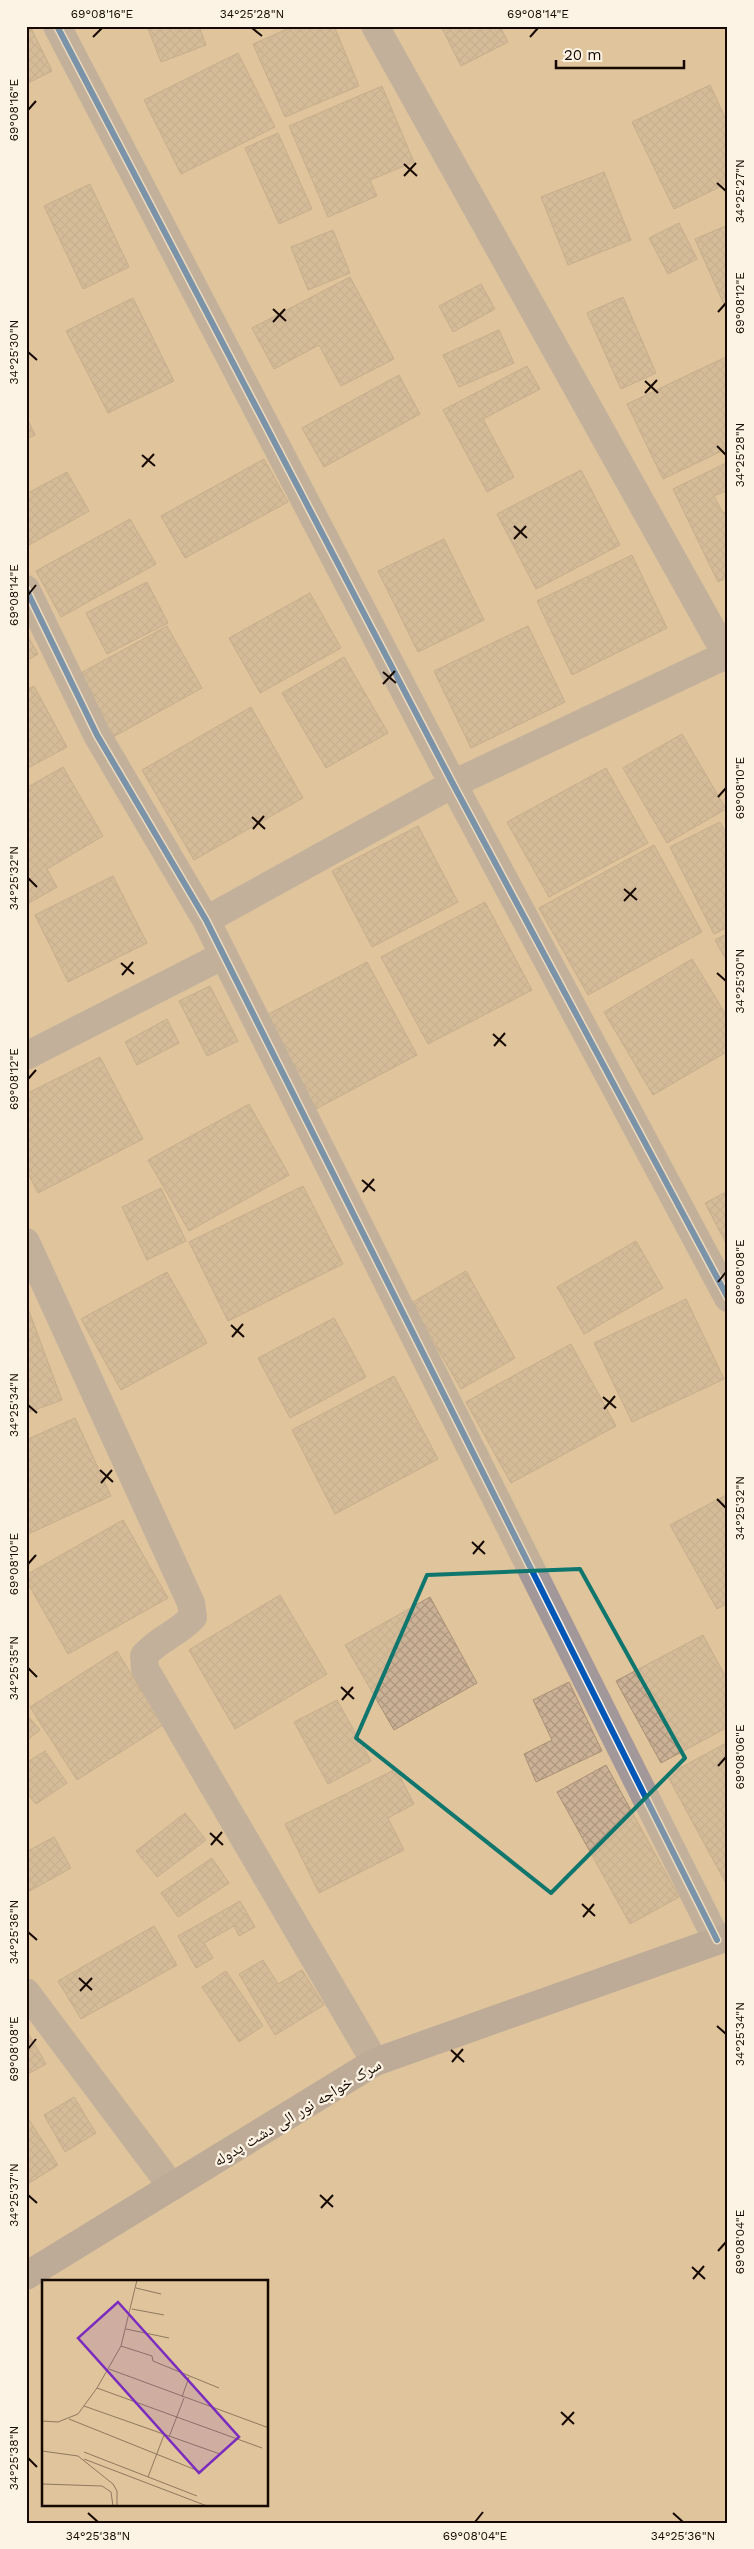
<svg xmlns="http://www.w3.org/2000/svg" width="754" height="2549" font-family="'Work Sans','Noto Naskh Arabic',sans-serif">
	<defs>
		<pattern id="building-cross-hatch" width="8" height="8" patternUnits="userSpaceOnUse" patternTransform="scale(1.25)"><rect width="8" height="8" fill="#cbb195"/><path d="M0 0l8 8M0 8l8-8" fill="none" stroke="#ae977f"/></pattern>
	</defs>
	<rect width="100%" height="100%" fill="#dfc49c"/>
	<!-- building -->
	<path fill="url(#building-cross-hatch)" stroke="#aa9176" d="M26,26h4l22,45 -26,13z
		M147,26h52l7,19 -45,17z
		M294,26h40l25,60 -74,31 -32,-73z
		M441,26h59l8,16 -47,24z
		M238,53l37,74 -94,47 -37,-74z
		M710,85l18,39v59l-54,26 -42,-87z
		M382,86l32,76 -44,18 7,16 -49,21 -39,-91z
		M278,133l34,76 -33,15 -34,-76z
		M604,172l27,68 -63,25 -27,-68z
		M90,184l39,83 -46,22 -39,-83z
		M679,223l18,36 -29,15 -19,-36z
		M728,225v83l-2,1 -31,-70z
		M333,230l17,43 -42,17 -17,-43z
		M350,277l44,82 -53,27 -22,-41 -45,24 -22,-41z
		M481,284l14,25 -42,23 -14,-26z
		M623,297l33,76 -35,16 -34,-76z
		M133,298l41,83 -66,32 -42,-82z
		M499,330l15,33 -55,24 -16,-32z
		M728,356v92l-65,31 -36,-75z
		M527,366l13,23 -57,30 31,58 -27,15 -44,-82z
		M399,375l21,39 -96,53 -22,-39z
		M26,416l9,19 -9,4z
		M264,459l24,43 -103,56 -24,-42z
		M728,462v28l-14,6 9,17 5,-2v66l-10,5 -45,-93z
		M581,470l39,75 -84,44 -39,-75z
		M67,472l22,39 -60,34 -3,-6v-45z
		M130,519l26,45 -95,53 -25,-46z
		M444,539l40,81 -66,32 -40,-81z
		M632,555l35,73 -95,47 -35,-74z
		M147,582l21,41 -61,31 -21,-41z
		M310,593l31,55 -81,45 -31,-55z
		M167,626l35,62 -89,49 -34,-63z
		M528,626l37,76 -94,46 -37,-77z
		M26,633l12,21 -12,7z
		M344,657l44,76 -62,35 -44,-75z
		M34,686l33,61 -41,22v-79z
		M251,707l52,91 -109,62 -52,-90z
		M682,734l44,75 -59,34 -44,-75z
		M63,767l40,69 -56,33 10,18 -28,16 -3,-5v-110z
		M606,768l42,75 -99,54 -42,-75z
		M720,822l8,15v90l-14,7 -44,-87z
		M418,826l40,76 -86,45 -40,-76z
		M654,845l48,87 -114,63 -49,-87z
		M113,876l34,67 -79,39 -33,-67z
		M485,902l47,88 -104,54 -47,-87z
		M728,933v30l-13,-23z
		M692,959l36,59v33l-75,44 -49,-83z
		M367,962l50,93 -103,55 -49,-94z
		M210,986l28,55 -31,15 -28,-55z
		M167,1019l12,24 -42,22 -12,-23z
		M100,1057l43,82 -105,54 -12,-24v-75z
		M249,1104l40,71 -100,56 -41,-71z
		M303,1186l40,78 -115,57 -39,-79z
		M161,1188l25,53 -39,19 -25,-53z
		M728,1191v56l-23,-44z
		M636,1241l27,47 -79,46 -27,-47z
		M466,1271l49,87 -54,31 -50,-86z
		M167,1272l40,71 -86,47 -40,-71z
		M686,1299l38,80 -92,43 -38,-79z
		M29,1311l33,89 -36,13v-101z
		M334,1318l32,59 -76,41 -32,-60z
		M571,1344l45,82 -105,57 -45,-81z
		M394,1376l44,83 -103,55 -43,-84z
		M75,1418l36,78 -85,39v-95z
		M728,1494v109l-11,6 -47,-84z
		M123,1520l45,78 -100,56 -42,-74v-5z
		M280,1595l47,79 -92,55 -46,-79z
		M430,1597l47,86 -83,47 -49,-85z
		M703,1635l25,46v46l-67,36 -45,-82z
		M117,1651l46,74 -86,55 -47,-73z
		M569,1682l33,69 -66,31 -12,-28 28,-14 -19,-40z
		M337,1700l34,61 -43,23 -34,-62z
		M26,1714l14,16 -14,11z
		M728,1742v145l-61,-112z
		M45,1751l22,32 -31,21 -10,-12v-29z
		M606,1765l73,132 -49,27 -73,-132z
		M396,1769l18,35 -26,14 16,32 -85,43 -34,-69z
		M185,1813l21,27 -49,37 -21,-26z
		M54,1837l17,31 -45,25v-41z
		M212,1858l17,25 -51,34 -17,-24z
		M240,1901l15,26 -16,9 -5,-10 -30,17 9,15 -17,10 -18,-32z
		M154,1926l23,39 -96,54 -23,-38z
		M263,1960l15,24 24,-14 22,35 -49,30 -36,-61z
		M226,1971l37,55 -24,16 -37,-55z
		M27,2031l19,33 -20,11v-43z
		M74,2097l22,36 -31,19 -21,-37z
		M26,2115l32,50 -32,20z"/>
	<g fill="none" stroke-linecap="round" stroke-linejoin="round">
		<!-- street -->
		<path stroke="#a2989a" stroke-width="28" d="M57,26l396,758 275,514
			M375,26l353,632
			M26,589l71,146 109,185 511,1020
			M206,920l247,-136 273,-129
			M26,1056l198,-101
			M26,1242l165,361 2,14c-14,16 -35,22 -49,39l1,13 230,393
			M26,1992l146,195"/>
		<!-- secondary -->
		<path stroke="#988d90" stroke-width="28" d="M26,2276l349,-214 353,-125"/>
		<defs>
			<path id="cycleway" d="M57,26l396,758 275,514
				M26,589l71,146 109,185 511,1020"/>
		</defs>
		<!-- cycleway casing -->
		<use href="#cycleway" stroke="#fdf3e4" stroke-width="9"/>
		<!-- cycleway -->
		<use href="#cycleway" stroke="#0057b8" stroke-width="6"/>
	</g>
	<!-- marked area -->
	<path d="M0 0H754V2549H0ZM580,1569l105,189 -134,135 -195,-155 71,-163z" fill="#dfc49c" fill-opacity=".55" fill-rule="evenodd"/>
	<path fill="none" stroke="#0f766e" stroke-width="4" stroke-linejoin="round" d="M580,1569l105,189 -134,135 -195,-155 71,-163z"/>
	<!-- ticks -->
	<path fill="none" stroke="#160900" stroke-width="2" d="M252,28l10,8M93,37l9,-9M530,37l8,-9M28,110l8,-9M404,164l13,12M404,176l12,-13M717,183l9,8M273,309l13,12M718,312l8,-9M273,322l12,-13M28,352l9,8M645,381l13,12M645,393l12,-13M717,446l9,9M142,455l13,11M142,467l12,-13M514,526l13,12M514,539l12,-13M28,595l8,-10M383,672l13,11M383,684l12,-13M718,797l8,-9M252,817l13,12M253,829l11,-13M28,878l9,9M624,889l13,11M624,901l12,-13M121,963l13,11M717,973l9,8M122,975l11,-13M493,1034l13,12M494,1046l11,-13M28,1079l8,-9M362,1180l13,11M363,1192l11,-13M718,1282l8,-10M231,1325l13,12M232,1337l11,-13M603,1397l13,11M28,1405l9,8M604,1409l11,-13M100,1470l13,12M101,1483l11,-13M717,1499l9,9M472,1542l13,12M473,1554l11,-13M28,1564l8,-9M28,1668l9,9M341,1687l13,12M342,1700l11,-13M718,1766l8,-9M210,1833l13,12M211,1845l11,-13M582,1904l13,12M583,1917l11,-13M28,1932l9,8M79,1978l13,12M80,1991l12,-13M717,2026l9,8M28,2049l8,-10M451,2050l13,12M452,2062l11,-13M28,2195l9,8M320,2195l13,12M321,2208l12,-13M718,2251l8,-9M692,2267l13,12M693,2279l11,-13M561,2412l13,12M562,2425l12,-13M28,2458l9,9M88,2513l10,9M673,2513l10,9M475,2522l8,-10"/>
	<g text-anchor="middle" stroke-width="4.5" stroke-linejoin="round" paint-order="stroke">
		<!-- street labels -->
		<g font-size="16" fill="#160900" stroke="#fdf3e4">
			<text transform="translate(297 2112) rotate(-31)" y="6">سرک خواجه نور الی دشت پدوله</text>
		</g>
	</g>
	<!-- overview -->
	<g transform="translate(42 2280)">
		<rect width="226" height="226" fill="#dfc49c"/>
		<path fill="none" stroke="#8f795e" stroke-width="1" d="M94,8l25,6M90,29l32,6M84,49l43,9M79,66l31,10 1,5 66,27M67,89l160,59M55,108l165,60M140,117l7,-20M42,126l136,48M27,139l132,53M0,141l16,1 20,-8 19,-26 24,-42 16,-66M127,157l15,-39M0,171l36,5 35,28 4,7v15M42,172l113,44M42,179l123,47M106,197l16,-42M0,204l60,2 9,6 2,14"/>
		<path fill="#7b2cbf" fill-opacity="0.15" stroke="#7b2cbf" stroke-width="2.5" d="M76,22l121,135 -40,36 -121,-135z"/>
		<rect width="226" height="226" fill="none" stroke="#160900" stroke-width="2.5"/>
	</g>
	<!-- border -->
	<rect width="754" height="2549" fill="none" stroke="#fdf3e4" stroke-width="55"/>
	<!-- scale -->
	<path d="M556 60v8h128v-8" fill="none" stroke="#160900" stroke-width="2.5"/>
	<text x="564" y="60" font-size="15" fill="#160900" stroke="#fdf3e4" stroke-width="4" paint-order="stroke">20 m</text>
	<rect x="28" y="28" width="698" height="2494" fill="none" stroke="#160900" stroke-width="2"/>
	<g font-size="12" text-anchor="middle" fill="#160900">
		<text x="102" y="18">69°08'16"E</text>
		<text x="252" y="18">34°25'28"N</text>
		<text x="538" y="18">69°08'14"E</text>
		<text transform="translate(14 110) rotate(-90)" y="4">69°08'16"E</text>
		<text transform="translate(740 191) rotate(-90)" y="4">34°25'27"N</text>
		<text transform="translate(740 303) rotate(-90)" y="4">69°08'12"E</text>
		<text transform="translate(14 352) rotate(-90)" y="4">34°25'30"N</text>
		<text transform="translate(740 455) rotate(-90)" y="4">34°25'28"N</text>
		<text transform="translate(14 595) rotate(-90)" y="4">69°08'14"E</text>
		<text transform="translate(740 788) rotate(-90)" y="4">69°08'10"E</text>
		<text transform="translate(14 878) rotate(-90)" y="4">34°25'32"N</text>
		<text transform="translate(740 981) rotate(-90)" y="4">34°25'30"N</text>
		<text transform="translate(14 1079) rotate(-90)" y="4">69°08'12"E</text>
		<text transform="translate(740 1272) rotate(-90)" y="4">69°08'08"E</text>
		<text transform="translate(14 1405) rotate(-90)" y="4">34°25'34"N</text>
		<text transform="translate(740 1508) rotate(-90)" y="4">34°25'32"N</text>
		<text transform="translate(14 1564) rotate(-90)" y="4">69°08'10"E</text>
		<text transform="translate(14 1668) rotate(-90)" y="4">34°25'35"N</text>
		<text transform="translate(740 1757) rotate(-90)" y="4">69°08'06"E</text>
		<text transform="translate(14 1932) rotate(-90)" y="4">34°25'36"N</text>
		<text transform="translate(740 2034) rotate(-90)" y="4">34°25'34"N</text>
		<text transform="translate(14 2049) rotate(-90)" y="4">69°08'08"E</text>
		<text transform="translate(14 2195) rotate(-90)" y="4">34°25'37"N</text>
		<text transform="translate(740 2242) rotate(-90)" y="4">69°08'04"E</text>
		<text transform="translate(14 2458) rotate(-90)" y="4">34°25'38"N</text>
		<text x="98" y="2540">34°25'38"N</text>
		<text x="475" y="2540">69°08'04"E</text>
		<text x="683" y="2540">34°25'36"N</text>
	</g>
</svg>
